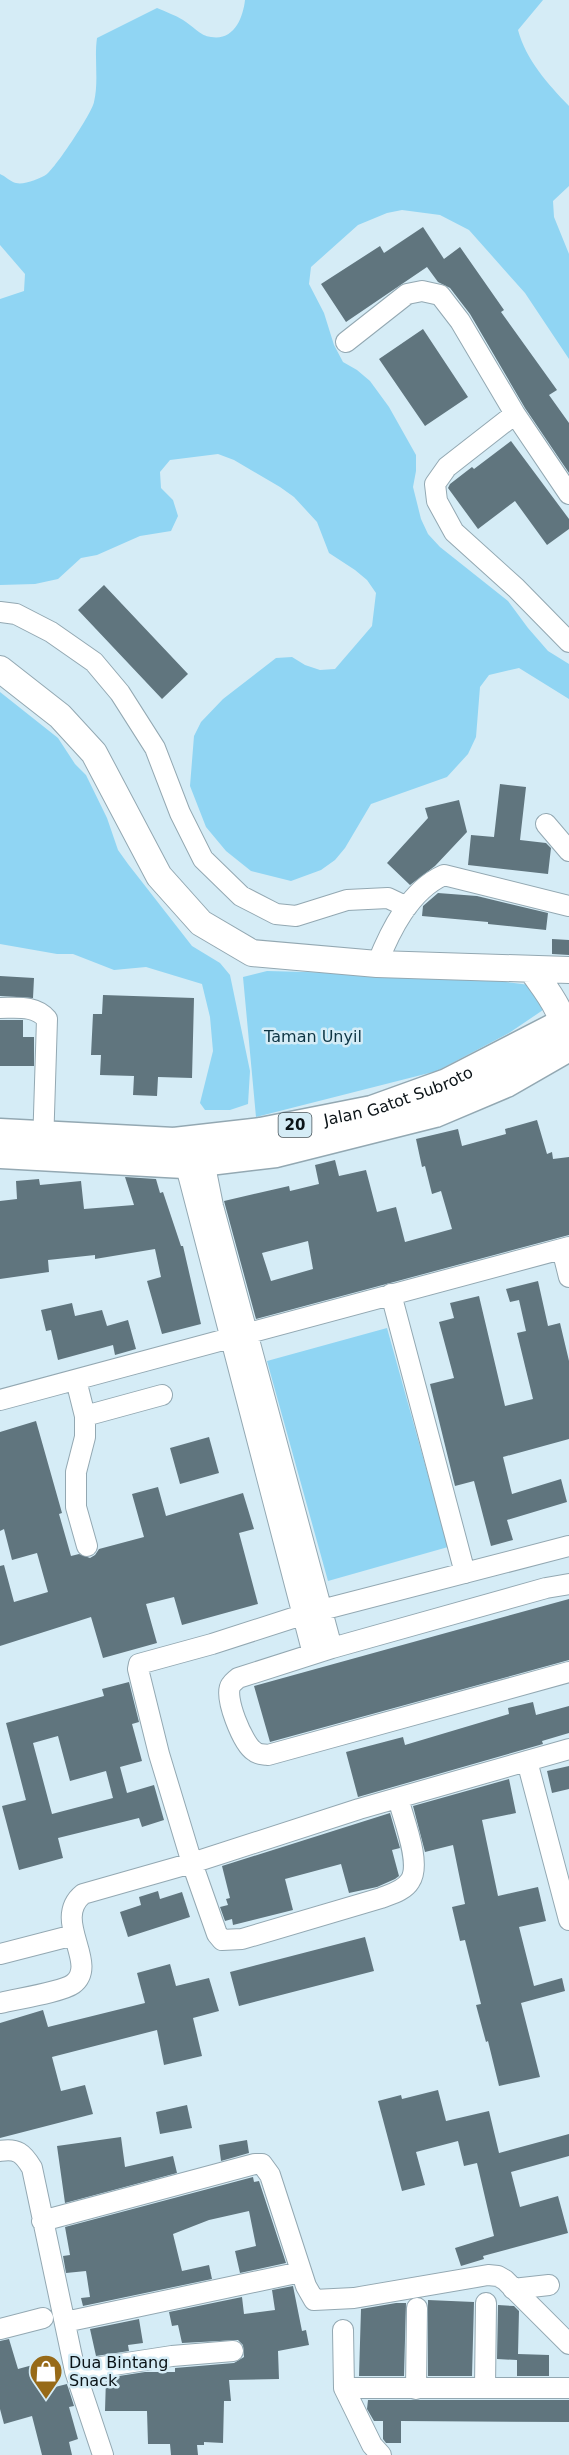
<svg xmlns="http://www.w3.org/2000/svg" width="569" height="2455" font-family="'DejaVu Sans',sans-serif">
	<rect width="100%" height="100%" fill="#d5ecf6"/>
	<!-- green -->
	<path fill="#90d5f3" d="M245,0h298l-25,30c8,30 30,54 51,76v80l-16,15 1,16 15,37v105l-44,-66 -56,-63 -29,-15 -38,-5 -15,3 -29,12 -47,42 -2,17 15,29 10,32 9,17 14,8 13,11 19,26 27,48v16l-3,16 8,32 7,15 12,13 68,54 20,27 20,23 21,13v35l-50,-31 -30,7 -9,12 -4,50 -8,17 -21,23 -76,27 -26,44 -10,12 -14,10 -30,11 -40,-10 -25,-20 -20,-24 -16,-41 4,-50 7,-14 22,-23 53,-41 16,-1 13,8 15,5 15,-1 37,-43 4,-33 -9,-13 -12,-10 -26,-17 -12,-31 -23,-25 -14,-10 -46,-27 -16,-6 -48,6 -10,12 1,16 12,12 5,16 -7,15 -31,5 -43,19 -16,3 -23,21 -23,5 -35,1v-286l24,-8 1,-17 -25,-29v-71c5,2 11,8 16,9 8,2 24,-4 31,-9 9,-7 45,-61 47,-72 5,-21 0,-43 3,-64l60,-30c9,4 18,7 26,12 9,5 17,16 28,17 23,4 32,-19 34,-37z
		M0,692l58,46 17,26 11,11 21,43 11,32 10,14 64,82 28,17 10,12 20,96 -2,33 -18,6h-25l-5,-7 13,-52 -3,-34 -8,-33 -56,-17 -32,3 -41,-16h-16l-57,-10z
		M267,971l189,5 74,9 13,25 -34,23 -72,38 -181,46 -13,-140z
		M387,1328l61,219 -120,34 -61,-220z"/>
	<!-- building -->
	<path fill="#60757e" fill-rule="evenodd" d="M423,227l21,32 16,-12 44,63 -3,2 56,78 -8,5 20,28v50l-44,-65 -55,-94 -20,-26 -12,-6 -11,-15 -81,55 -25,-38 59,-38 4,7z
		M423,329l45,68 -43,29 -46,-67z
		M511,441l58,78v10l-22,16 -32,-44 -37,28 -30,-41 2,-4 22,-17 2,2z
		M104,585l84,89 -26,25 -84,-89z
		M500,784l26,3 -6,53 26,3 5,5 -3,26 -80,-9 3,-30 23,2z
		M459,800l8,32 -32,34 -25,19 -23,-22 41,-45 -3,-10z
		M438,893l39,3 71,17 -2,17 -58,-6v-2l-66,-6 1,-10z
		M552,939l17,1v15l-17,-1z
		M0,976l34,2 -1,20 -33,-2z
		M103,995l91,3 -2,80 -34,-1 -1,19 -24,-1 1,-19 -34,-1 1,-20h-10l2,-41h9z
		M0,1020h23v17h11v29h-34z
		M537,1120l10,34 5,-2 1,7 16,-2v78l-313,84 -32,-118 65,-15 1,5 29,-7 -4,-19 20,-5 4,16 27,-6 11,42 19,-5 9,35 47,-13 -11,-38 -9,3 -7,-28 -3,1 -6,-28 42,-10 4,17 44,-12 -1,-5zM308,1241l5,28 -42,12 -9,-28z
		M125,1177l31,2 4,14 3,-1 18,54h2l18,78 -39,10 -15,-53 14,-4 -6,-28 -60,10v-4l-47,5 1,12 -49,7v-78l17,-2 -1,-18 23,-2 1,6 41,-4 3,28 50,-4z
		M538,1281l10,45 12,-3 9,38v78l-66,18 9,37 49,-15 6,23 -60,18 6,20 -22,6 -17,-65 -19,5 -25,-102 24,-6 -15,-56 15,-4 -4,-15 29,-7 26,110 28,-7 -16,-66 9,-2 -7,-31 -9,2 -4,-13z
		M72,1303l3,13 27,-6 5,16 21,-6 8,29 -21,6 -2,-10 -55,15 -7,-30 -5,1 -5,-21z
		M36,1421l26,92 -3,1 12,42 8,-2 11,4 5,-3 4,-6 45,-12 -12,-43 26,-7 8,29 77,-23 11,36 -15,4 19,71 -76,21 -8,-28 -28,7 11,39 -54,15 -12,-41 -91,29v-80l4,-1 10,37 34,-10 -11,-39 -25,7 -8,-31 -4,2v-99z
		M209,1437l10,36 -39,11 -10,-36z
		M569,1599v61l-299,82 -16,-56z
		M129,1682l10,40 -7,2 10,37 -22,6 7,26 27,-8 10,35 -22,7 -3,-9 -81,20 5,20 -44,12 -17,-64 24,-6 -20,-77 98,-27 -2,-7zM58,1736l12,45 36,-10 7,27 -61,16 -19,-71z
		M533,1702l3,13 33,-9v27l-27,8 1,3 -185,53 -12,-45 57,-15 2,8 104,-31 -1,-6z
		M569,1766v23l-17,4 -5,-22z
		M509,1779l7,34 -34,7 16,76 40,-9 8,34 -27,6 15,59 28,-8 3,13 -44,12 19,74 -41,9 -11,-45 -2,1 -10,-37 5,-1 -16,-64 -5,1 -8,-34 13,-3 -12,-59 -28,7 -12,-46z
		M390,1813l10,35 -8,2 7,26 -4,3 -18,8 -28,6 -8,-29 -56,15 8,31 -60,15 -1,-6 -7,2 -5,-14 8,-2 -2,-6 4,-1 -8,-32z
		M158,1891l2,8 22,-7 8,25 -62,20 -8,-25 21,-7 -2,-8z
		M365,1937l9,34 -135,35 -9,-34z
		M170,1964l6,22 33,-8 10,33 -26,7 9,38 -38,9 -7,-35 -105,27 9,34 24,-6 8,29 -93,24v-115l43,-13 5,17 97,-24 -8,-30z
		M438,2090l8,31 43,-10 10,42 70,-19v22l-58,16 9,35 38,-11 10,37 -85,23 1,3 -23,7 -6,-18 39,-12 -17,-73 -13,3 -6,-25 -42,11 9,33 -23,6 -24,-90 23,-6 1,4z
		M187,2105l5,23 -32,6 -4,-22z
		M121,2137l4,30 48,-11 4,17 -112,30 -8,-57z
		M247,2140l2,13 -28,8 -2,-16z
		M253,2177l1,5 5,-1 27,82 -46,10 -5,-22 21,-5 -7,-35 -40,9 -36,14 9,37 27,-6 3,14 -129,27 -2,-8 9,-1 -4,-26 -20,2 -3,-17 7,-1 -5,-28z
		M293,2286l9,45 4,-1 3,15 -31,6 1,28 -50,1 2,21h-7l-1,42 -19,-1v3h-7l1,10h-27l-1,-11h-22l-1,-33h-42l1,-33 39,-6h30v-4l59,-5 10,-6 -1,-12 -5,-5 -56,3 -4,-18 -6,1 -3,-14 73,-15 2,17 31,-4 -3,-20z
		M428,2300l46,2 -2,74h-44z
		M396,2303h10l-2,73h-45l2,-67z
		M498,2305l16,1 5,5 -1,43 31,1v21h-32v-16l-20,-1z
		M139,2319l4,24 -15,2 1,6 -33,5 -6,-27z
		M9,2339l9,30 22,-6 7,26 20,-5 7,22 -5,1 9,32 -9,3 3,13h-30l-10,-39 -28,8 -4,-15v-68z
		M368,2400h201v22l-168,-1v22h-15l-3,-4v-18h-9l-7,-12z"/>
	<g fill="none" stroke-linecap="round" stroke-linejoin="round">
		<defs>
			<path id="minor" d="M346,342l61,-48 15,-3 18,4 20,26 55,93 54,80
				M515,414l-68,53 -12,17 2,17 17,31 62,56 53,54
				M0,612l16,2 35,18 43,30 26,31 35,55 25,65 23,46 38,37 35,18 20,2 51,-16 41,-2 19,9
				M546,824l23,27
				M377,964c13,-33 33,-74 67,-89l125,31
				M0,1008c17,0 35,-3 47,11l-4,127
				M182,1151l131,503
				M202,1151l11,55 119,442
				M562,1249l7,28
				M391,1294l74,279
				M76,1380l9,36v21l-9,35v35l11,39
				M0,1400l569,-153
				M85,1416l77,-21
				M569,1584l-23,4 -214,60 -94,30c-2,2 -5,4 -7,7 -8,11 12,59 23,66 4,4 9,3 14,4l301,-83
				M527,1761l42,159
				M398,1798c5,20 24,66 12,83 -6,10 -19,13 -29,17l-139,41 -20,1 -5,-6 -25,-71 -33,-109 -21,-85 1,-5 73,-20 90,-29 267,-69
				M0,1954l74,-19
				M0,2003c16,-4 62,-11 73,-19 27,-20 -22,-64 10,-90l109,-31 167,-54 210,-60
				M0,2151c17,-3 23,2 32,17l43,203 28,84
				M42,2221l213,-57h7l8,11 36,111 8,14 40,-2 134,-23 10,1 7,4 64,64
				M513,2289l36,-4
				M65,2322l236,-50
				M0,2329l43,-11
				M343,2330l1,58 28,57 9,10
				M75,2371l97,-15 61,-5
				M485,2387l1,-84
				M344,2388h225
				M416,2389l1,-81"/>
			<path id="major" d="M0,669l60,47 34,37 65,123 42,47 51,30 125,11 192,6
				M532,970c13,19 37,46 31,72"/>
			<g id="highway">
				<path id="s1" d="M0,1133l174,9 87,-10 111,-22 75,-27 122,-63"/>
				<path d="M0,1154l184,10 92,-11 159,-40 71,-30 63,-36"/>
			</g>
		</defs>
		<!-- minor casing -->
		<use href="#minor" stroke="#93a8b2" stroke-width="22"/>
		<!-- major casing -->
		<use href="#major" stroke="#93a8b2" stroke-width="28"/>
		<!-- highway casing -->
		<use href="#highway" stroke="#93a8b2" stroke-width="31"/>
		<!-- minor -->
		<use href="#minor" stroke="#fff" stroke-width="20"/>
		<!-- major -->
		<use href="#major" stroke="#fff" stroke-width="26"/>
		<!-- highway -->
		<use href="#highway" stroke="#fff" stroke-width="28"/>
	</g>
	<!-- icons -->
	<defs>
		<symbol id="shop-pin" viewBox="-11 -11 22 30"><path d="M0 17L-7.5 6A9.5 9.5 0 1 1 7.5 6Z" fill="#976a18" stroke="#d5ecf6"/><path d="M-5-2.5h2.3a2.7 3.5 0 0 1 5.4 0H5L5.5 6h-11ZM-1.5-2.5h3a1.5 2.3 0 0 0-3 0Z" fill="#fff"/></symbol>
	</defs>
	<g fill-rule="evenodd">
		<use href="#shop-pin" x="27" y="2352" width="38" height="52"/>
	</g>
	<g text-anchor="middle" stroke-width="5" stroke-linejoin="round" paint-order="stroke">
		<!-- shield labels -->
		<rect fill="#d5ecf6" stroke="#48545a" stroke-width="1.5" x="278.5" y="1113" width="33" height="24" rx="4.5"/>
		<g font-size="15" font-weight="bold" fill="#0b1317">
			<text x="295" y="1130">20</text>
		</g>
		<!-- park labels -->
		<g font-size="16" fill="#0e3544" stroke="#d5ecf6">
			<text x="313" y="1042">Taman Unyil</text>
		</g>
		<!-- street labels -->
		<g font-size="16" fill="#0b1317" stroke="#d5ecf6">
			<text dy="6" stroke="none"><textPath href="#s1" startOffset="404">Jalan Gatot Subroto</textPath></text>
		</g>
		<!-- poi labels -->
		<g font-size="16" fill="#0b1317" stroke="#d5ecf6" text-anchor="start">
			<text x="69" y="2368">Dua Bintang<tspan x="69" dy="18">Snack</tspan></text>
		</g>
	</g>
</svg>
